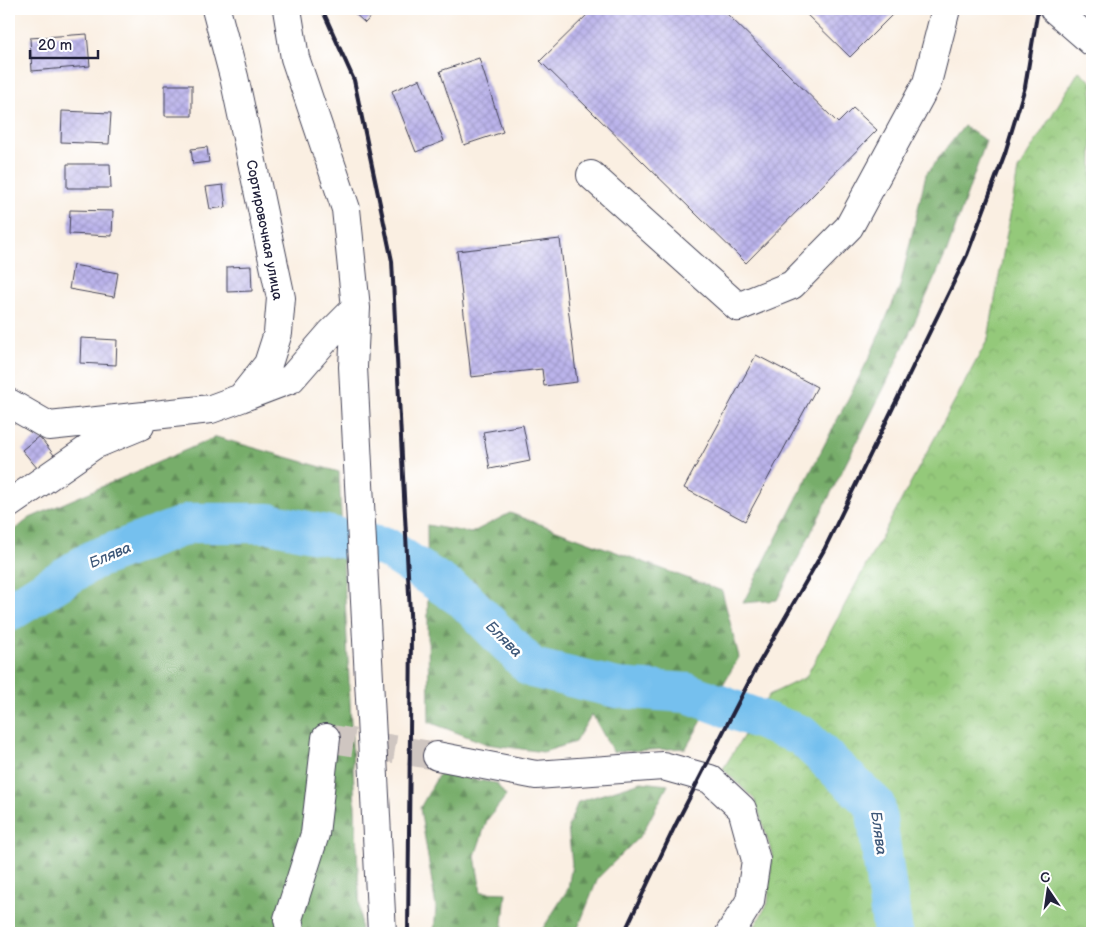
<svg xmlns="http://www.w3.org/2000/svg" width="1101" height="942" font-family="'Balsamiq Sans',sans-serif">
	<defs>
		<pattern id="forest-firs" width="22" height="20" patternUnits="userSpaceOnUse" patternTransform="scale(1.25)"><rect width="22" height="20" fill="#77ad6a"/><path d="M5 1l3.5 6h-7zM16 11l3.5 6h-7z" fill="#618c58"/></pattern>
		<pattern id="park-crowns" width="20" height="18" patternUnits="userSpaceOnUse" patternTransform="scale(1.25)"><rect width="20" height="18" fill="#94c97a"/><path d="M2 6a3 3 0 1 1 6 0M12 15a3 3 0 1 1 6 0" fill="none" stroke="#7fac6a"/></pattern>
		<pattern id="building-cross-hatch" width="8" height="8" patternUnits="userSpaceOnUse" patternTransform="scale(1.25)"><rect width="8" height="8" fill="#bbb4eb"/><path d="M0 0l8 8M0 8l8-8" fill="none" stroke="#a09aca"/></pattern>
	</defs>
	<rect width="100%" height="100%" fill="#fff"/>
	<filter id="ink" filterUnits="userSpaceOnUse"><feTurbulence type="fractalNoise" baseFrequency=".02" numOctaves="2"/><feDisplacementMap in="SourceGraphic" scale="10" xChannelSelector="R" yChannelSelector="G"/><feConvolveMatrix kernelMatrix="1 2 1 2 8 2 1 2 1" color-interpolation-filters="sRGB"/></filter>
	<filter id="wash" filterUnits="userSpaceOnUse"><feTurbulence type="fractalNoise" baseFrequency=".0096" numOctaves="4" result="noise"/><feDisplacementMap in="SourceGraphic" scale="20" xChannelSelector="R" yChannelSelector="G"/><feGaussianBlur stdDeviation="1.12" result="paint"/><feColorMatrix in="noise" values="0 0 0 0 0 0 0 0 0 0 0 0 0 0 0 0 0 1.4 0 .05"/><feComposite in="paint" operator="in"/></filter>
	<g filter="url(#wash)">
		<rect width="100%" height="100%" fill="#faefe2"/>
		<!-- forest -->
		<path fill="url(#forest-firs)" stroke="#4c6852" d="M964,126l22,15 -39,110 -59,129 -111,220 -34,3 126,-245 31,-72 26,-112z
			M216,437l123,35 22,461h-352v-399l21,-16z
			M510,513l212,78 17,66 -53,91 -73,4 -21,-38 -17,28 -32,10 -56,-8 -58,-22 -2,-197 44,8z
			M439,774l57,9 10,13 -19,24 -12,36 6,36 25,1 -4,40h-68l2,-26 -16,-99z
			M641,782l27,3 -26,49 -44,44 -22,55h-36l28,-44 4,-25 -4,-37 10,-25z"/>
		<!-- park -->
		<path fill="url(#park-crowns)" stroke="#5b765a" d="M1079,71l13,11v851h-341l17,-30 4,-49 -17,-54 -32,-31 46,-74 37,-18 182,-338 30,-169z"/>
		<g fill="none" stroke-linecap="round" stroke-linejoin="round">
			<!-- river -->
			<path stroke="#74c0ee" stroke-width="40" d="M9,612l84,-52 98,-37h79l117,25 77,51 68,69 85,20 71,5 113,42 74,70 18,128"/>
		</g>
		<g id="blocks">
			<!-- building -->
			<path fill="url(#building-cross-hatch)" d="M350,9h28l-13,14z
				M593,9h129l116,114 15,-15 24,22 -131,133 -206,-202z
				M801,9h95l1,1 -47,47z
				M87,34l3,32 -58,5 -2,-33z
				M479,58l24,74 -39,13 -24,-74z
				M420,79l24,62 -28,11 -24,-61z
				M165,85h27v31h-27z
				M62,111l49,2 -2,31 -48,-2z
				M207,147l2,15 -16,2 -2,-15z
				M67,164h43l1,24h-44z
				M223,185l3,22 -16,2 -4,-22z
				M70,210l43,1 -1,25 -43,-2z
				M560,239l17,143 -33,4 -2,-17 -71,8 -14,-126z
				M73,265l45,8 -4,24 -45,-8z
				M251,266l1,25 -25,1v-25z
				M81,338l36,2 -1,25 -36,-2z
				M756,355l61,32 -72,134 -61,-33z
				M523,425l7,36 -40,8 -7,-37z
				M39,436l15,19 -16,14 -16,-19z"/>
		</g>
	</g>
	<g filter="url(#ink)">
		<use href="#blocks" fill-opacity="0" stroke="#424154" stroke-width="1"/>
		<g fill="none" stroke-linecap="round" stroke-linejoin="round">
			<!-- minor-tunnel -->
			<path stroke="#cfc6c1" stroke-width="28" stroke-dasharray="28 14" stroke-linecap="butt" d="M326,738l111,18"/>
			<defs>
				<path id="minor" d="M287,9l8,49 51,151 10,99 -3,59 29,566
					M1054,9l38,33
					M591,175l147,132 54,-22 57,-58 78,-144 19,-74
					M241,398l50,-19 40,-46 25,-25
					M9,403l40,23 162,-17 30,-11 27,-34 10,-31 3,-35 -47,-221 -18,-68
					M9,504l85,-59 46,-19
					M437,756l99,19 127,-9 47,13 32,30 14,51 -6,41 -20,32
					M291,933l-3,-14 27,-85 11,-96"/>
			</defs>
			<!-- minor casing -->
			<use href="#minor" stroke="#424154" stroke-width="30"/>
			<!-- minor -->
			<use href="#minor" stroke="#fff" stroke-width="28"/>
			<!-- rail -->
			<path stroke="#22223b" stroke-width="4" d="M322,9l32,71 38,181 19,372 -3,300
				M624,933l51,-107 80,-156 69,-120 143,-295 38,-102 20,-66 13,-78"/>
		</g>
	</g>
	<g text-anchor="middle" stroke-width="5" stroke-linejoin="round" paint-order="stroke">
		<!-- street labels -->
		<g font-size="14" fill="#22223b" stroke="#fff">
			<text transform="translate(265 230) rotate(79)" y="5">Сортировочная улица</text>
		</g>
		<!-- water labels -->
		<g font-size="15" font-style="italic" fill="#3f597a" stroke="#fff">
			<text transform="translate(110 555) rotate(-23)" y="5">Блява</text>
			<text transform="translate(504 639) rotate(45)" y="5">Блява</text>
			<text transform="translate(879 833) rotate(82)" y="5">Блява</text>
		</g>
	</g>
	<!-- margin -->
	<rect width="1101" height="942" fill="none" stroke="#fff" stroke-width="30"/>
	<!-- north arrow -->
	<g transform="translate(1048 890) rotate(347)" stroke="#ffffff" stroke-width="4" paint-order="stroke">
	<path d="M0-4L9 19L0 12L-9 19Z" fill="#22223b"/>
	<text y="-8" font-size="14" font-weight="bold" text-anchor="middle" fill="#22223b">С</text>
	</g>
	<!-- scale -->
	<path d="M30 50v8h68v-8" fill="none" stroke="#22223b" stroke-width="2.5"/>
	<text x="38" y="50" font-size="15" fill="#22223b" stroke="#ffffff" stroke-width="4" paint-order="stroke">20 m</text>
</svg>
